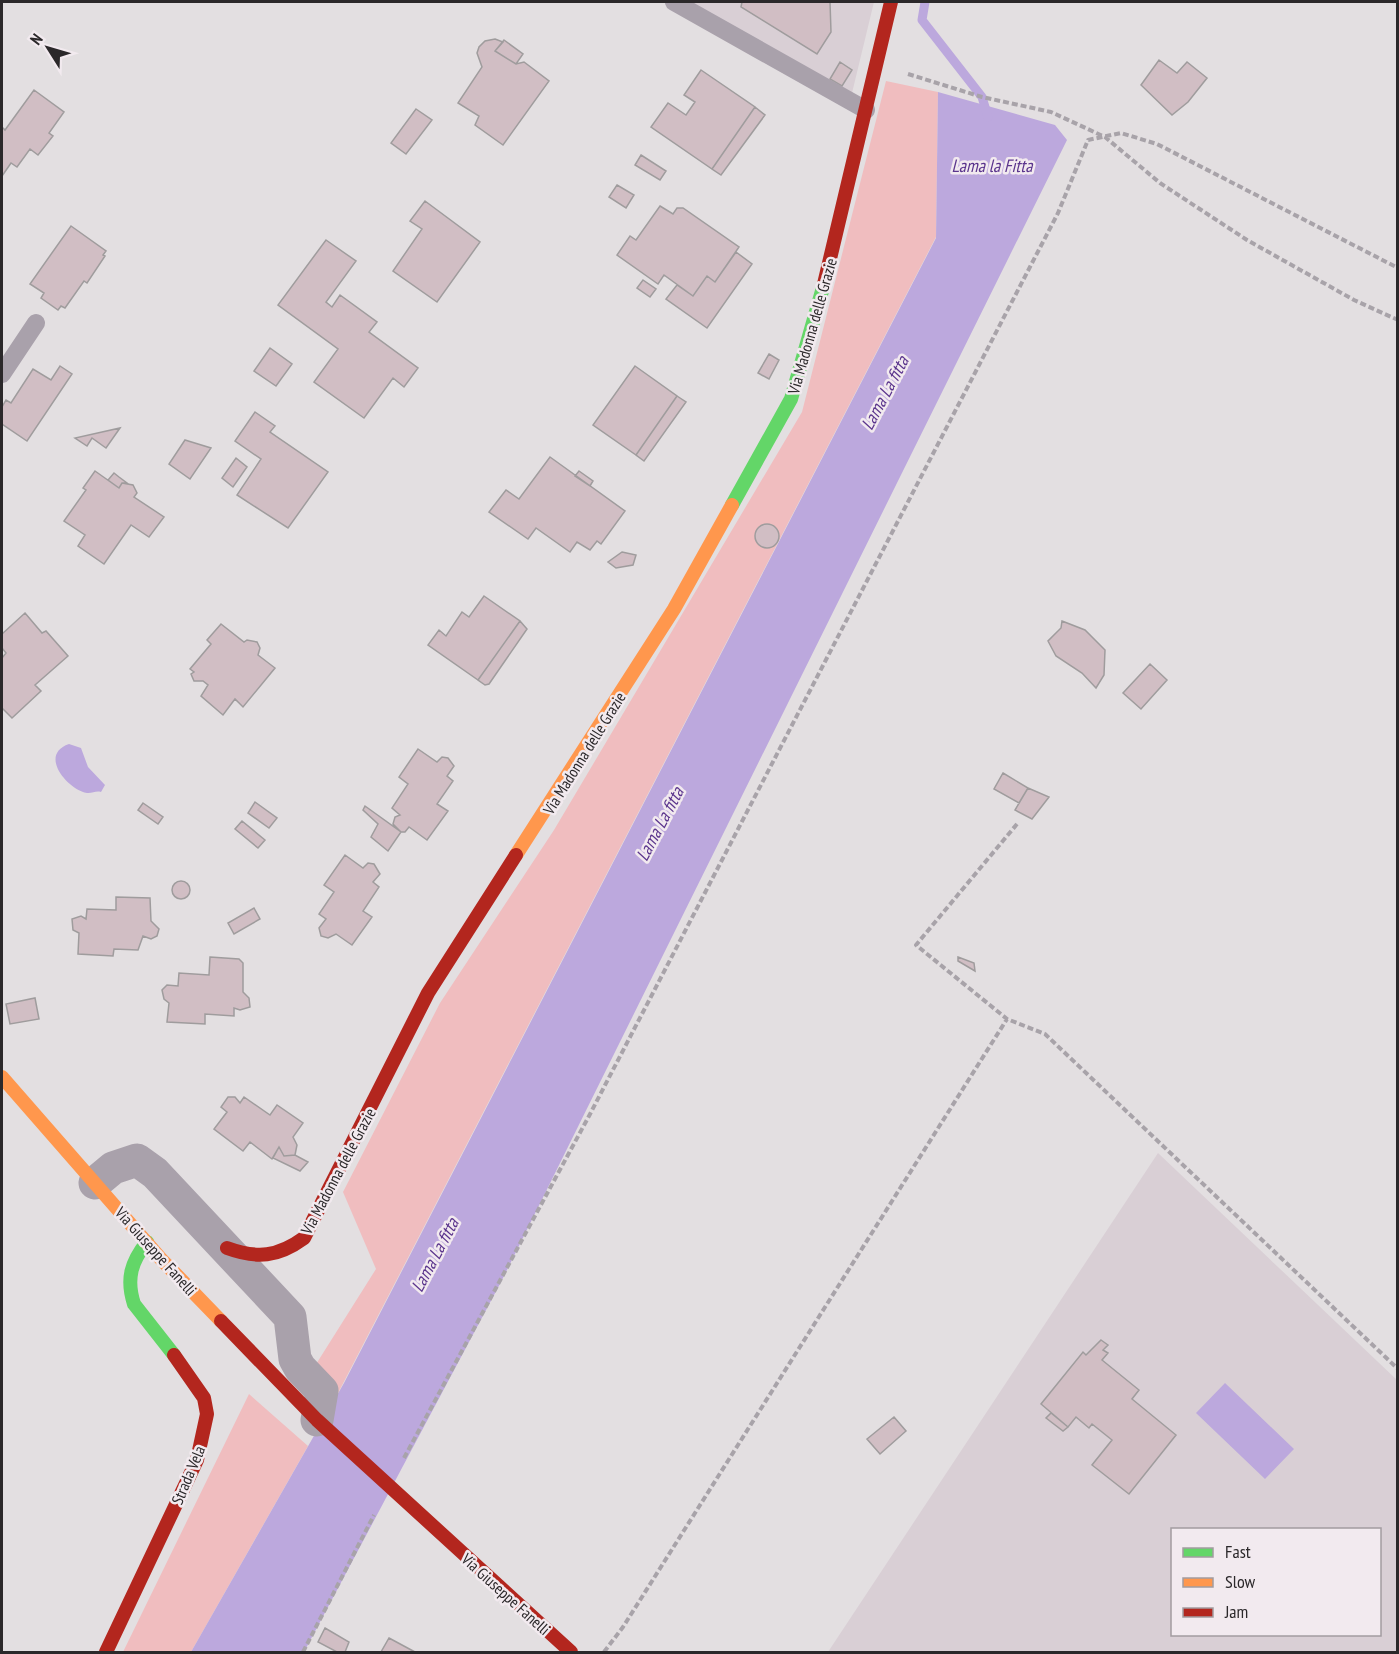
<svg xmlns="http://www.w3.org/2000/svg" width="1399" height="1654" font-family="'PT Sans Narrow',sans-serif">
	<rect width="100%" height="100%" fill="#e3dfe1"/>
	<!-- built -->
	<path fill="#d9cfd5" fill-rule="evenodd" d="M689,2h185l-22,91z
		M1158,1153l239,227v272h-569zM1172,1530h208v104h-208z"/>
	<!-- green -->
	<path fill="#f0bdbf" d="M886,81l52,11 -2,145 -599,1158 -24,-26 63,-100 -33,-77 97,-189 114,-173 248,-418z
		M249,1394l59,52 -117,206h-68z"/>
	<!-- water -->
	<path fill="#bca8dd" d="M938,92l117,33 12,15 -565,1140 -198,372h-113l153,-269 592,-1145z
		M69,744l12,4 7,19 17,18 -4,7c-6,-2 -10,3 -18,0 -19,-7 -43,-38 -14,-48z
		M1225,1383l69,66 -29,30 -69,-66z"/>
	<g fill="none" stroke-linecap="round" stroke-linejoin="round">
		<!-- stream -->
		<path stroke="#bca8dd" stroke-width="9" d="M925,2l-3,18 60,77 6,20"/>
	</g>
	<!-- building -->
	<path fill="#d1bec4" stroke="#9f9c9d" stroke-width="1.5" d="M742,2h88l1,30 -14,22 -76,-47z
		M495,39l8,3 -8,9 21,13 8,-2 25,19 -46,64 -28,-20 4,-9 -21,-13 24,-36 -5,-14 2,-6 6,-6z
		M504,40l19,14 -7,10 -21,-13z
		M1159,60l18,13 10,-11 20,16 -19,24 -16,13 -31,-30z
		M840,62l12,8 -10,16 -12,-7z
		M701,70l54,37 -43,62 -61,-42 17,-24 18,12 9,-13 -11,-7z
		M34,90l30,22 -15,21 4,3 -15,19 -8,-6 -13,18 -6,-4 -9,13v-49l3,3z
		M755,107l10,8 -44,60 -9,-6z
		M416,109l16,11 -26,34 -15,-11z
		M641,155l25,16 -6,9 -25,-15z
		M617,185l17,10 -8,13 -17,-11z
		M425,201l55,41 -43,60 -44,-31 29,-42 -12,-8z
		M660,206l13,8 4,-6h6l56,39 -24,35 -8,-6 -14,20 -29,-21 -6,9 -41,-29 13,-19 6,4z
		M71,226l35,25 -3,4 2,1 -18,27 -3,-2 -19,27 -4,-2 -3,4 -17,-12 3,-5 -14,-9z
		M326,240l30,21 -30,41 6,5 8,-12 37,27 -8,10 49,36 -14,19 -11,-9 -29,40 -50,-36 24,-33 -60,-44z
		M736,252l16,12 -45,64 -41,-29 11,-14 16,11 14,-20 8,6z
		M643,280l13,9 -6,8 -13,-9z
		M270,348l22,16 -16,22 -22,-15z
		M769,354l10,6 -10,19 -11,-6z
		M60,366l12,8 -45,67 -25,-17v-17l4,-7 5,3 22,-34 18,11z
		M635,366l42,30 -41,59 -43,-30z
		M677,396l9,6 -42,59 -8,-6z
		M255,412l20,14 -5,6 58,40 -40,56 -51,-33 24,-36 -26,-18z
		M120,428l-14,20 -14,-10 -5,8 -12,-8z
		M185,440l26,8 -21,31 -21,-15z
		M550,457l75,54 -24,33 -4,-3 -7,9 -13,-8 -7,10 -34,-24 -8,11 -39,-27 17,-22 13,9z
		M236,458l11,9 -14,20 -11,-9z
		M95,471l24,17 3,-5 11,2 4,8 -3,4 30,20 -15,20 -18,-12 -27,39 -26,-18 7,-11 -21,-14 22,-31 -3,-2z
		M579,471l14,10 -3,5 -15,-10z
		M114,473l5,4 8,6h-5l-3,5 -11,-8z
		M755 536a12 12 0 1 1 24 0a12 12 0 1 1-24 0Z
		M622,552l14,3 -3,10 -17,3 -8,-6z
		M484,596l36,25 -42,59 -50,-35 11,-15 7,6 16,-24 7,5z
		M25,613l17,20 4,-2 22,25 -33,29 6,6 -29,27 -10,-10v-50l4,-5 -4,-5v-14z
		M520,621l7,8 -38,55 -4,1 -7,-5z
		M1062,621l23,9 20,20 -1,25 -8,13 -14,-15 -26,-17 -8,-15 13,-13z
		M221,624l23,18 3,-2 10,2 3,6 -2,7 17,13 -32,39 -8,-8 -12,16 -22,-19 7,-11 -5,-4h-9l-3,-7 3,-2 -4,-3 21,-25 -4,-4z
		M1150,664l17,16 -26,29 -18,-16z
		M418,749l19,13 5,-5 6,1 6,8 -7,10 6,5 -16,23 11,7 -21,29 -18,-13 -4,5h-4l-8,-8 2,-7 5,-2 -8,-7 16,-24 -9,-7z
		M1003,773l25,15 -9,15 -25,-14z
		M1028,788l21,9 -17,22 -17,-9z
		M255,802l22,16 -8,10 -21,-15z
		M143,803l20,14 -5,7 -20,-14z
		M365,806l36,26 -13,19 -17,-14 7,-13 -15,-14z
		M242,821l23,19 -7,8 -23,-19z
		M345,855l18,13 5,-5 6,1 6,10 -7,8 6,5 -16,24 9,6 -20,28 -16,-11 -8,4 -7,-2 -2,-8 7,-9 -7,-5 15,-22 -10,-7z
		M172 890a9 9 0 1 1 18 0a9 9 0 1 1-18 0Z
		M116,897l34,1 1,23 8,8 -2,7 -6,3 -8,-3 -5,14 -24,-1 -1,7 -35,-2 1,-21 -6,-3 -1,-11 9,-3 5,3 1,-10 29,1z
		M254,908l6,11 -26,15 -6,-11z
		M210,957l29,2 4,4v29l6,6 1,9 -10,3 -6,-2v8l-29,-2v10l-38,-2 2,-19 -5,-4 -2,-9 5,-5 11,1 1,-13 30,2z
		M958,957l16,6 1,8 -17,-10z
		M35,998l4,21 -29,5 -4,-20z
		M228,1097h7l5,6 4,-6 26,18 7,-10 26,18 -10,14 4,8 -2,10 -11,1 -5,-9 -7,12 -22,-17 -7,9 -29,-22 13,-17 -6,-5z
		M279,1147l5,9 11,-1 13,7 -8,9 -27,-13z
		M1101,1340l7,5 -5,5 5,3 -6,7 37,30 -7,9 44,36 -47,59 -37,-29 20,-25 -20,-16 -3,4 -13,-11 -8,10 -27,-23 42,-52 3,3z
		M1051,1413l17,14 -5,4 -17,-13z
		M894,1417l12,14 -26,23 -13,-15z
		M325,1628l24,14 -4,10h-8l-19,-10z
		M389,1638l26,14h-34z"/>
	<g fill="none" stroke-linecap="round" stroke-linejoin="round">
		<!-- path -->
		<path stroke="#a8a3a9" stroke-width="4" stroke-dasharray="6 3" stroke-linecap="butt" d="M908,74l74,23 69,15 54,25 55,46 87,57 107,60 44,20
			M1017,824l-101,121 91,74 38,15 353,335
			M404,1458l185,-342 469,-903 30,-73 33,-7 36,11 241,124
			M303,1652l71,-137
			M604,1652l19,-25 384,-608"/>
		<!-- lane -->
		<path stroke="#a9a1ab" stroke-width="18" d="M674,2l192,108
			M2,374l34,-51"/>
		<!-- street -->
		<path stroke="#a9a1ab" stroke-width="33" d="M95,1183l18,-15 24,-8 18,13 135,144 5,42 5,9 22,23 -5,29"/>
		<!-- fast -->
		<path stroke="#63d668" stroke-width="14" d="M732,505l59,-106 33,-115
			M147,1242c-16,20 -21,37 -13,62l40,51"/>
		<!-- slow -->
		<path stroke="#ff974d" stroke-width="14" d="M516,855l158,-246 58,-104
			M2,1077l159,182 60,62"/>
		<!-- jam -->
		<path stroke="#b3261e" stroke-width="14" d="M824,284l67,-282
			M227,1248c30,11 51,9 77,-10l124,-245 88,-138
			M221,1321l96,99 254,232
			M106,1652l91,-192 10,-46 -3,-16 -30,-43"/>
	</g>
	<g text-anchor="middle" stroke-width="5" stroke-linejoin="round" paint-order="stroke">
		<!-- street labels -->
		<g font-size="16" fill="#2b282a" stroke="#f2eaef">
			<text transform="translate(812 326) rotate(-74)" y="6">Via Madonna delle Grazie</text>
			<text transform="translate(584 753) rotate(-58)" y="6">Via Madonna delle Grazie</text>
			<text transform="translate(338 1171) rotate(-62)" y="6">Via Madonna delle Grazie</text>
			<text transform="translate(156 1251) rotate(48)" y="6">Via Giuseppe Fanelli</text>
			<text transform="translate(188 1475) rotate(-67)" y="6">Strada Vela</text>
			<text transform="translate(506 1594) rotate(42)" y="6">Via Giuseppe Fanelli</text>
		</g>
		<!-- water labels -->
		<g font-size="18" font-style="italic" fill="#5b358d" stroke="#f2eaef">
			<text x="992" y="172">Lama la Fitta</text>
			<text transform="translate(885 393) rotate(-62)" y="6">Lama La fitta</text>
			<text transform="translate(660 824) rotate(-62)" y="6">Lama La fitta</text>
			<text transform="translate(435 1255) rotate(-62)" y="6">Lama La fitta</text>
		</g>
	</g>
	<!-- border -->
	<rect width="1399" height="1654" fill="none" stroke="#2b282a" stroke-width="6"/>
	<!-- legend -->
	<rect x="1171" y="1528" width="210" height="108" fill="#f2eaef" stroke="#a29ca0" stroke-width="1.5"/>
	<rect x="1183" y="1548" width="30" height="9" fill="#63d668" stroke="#a29ca0" stroke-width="1.5"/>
	<text x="1225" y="1558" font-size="18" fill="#2b282a">Fast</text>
	<rect x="1183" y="1578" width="30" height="9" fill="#ff974d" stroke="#a29ca0" stroke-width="1.5"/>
	<text x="1225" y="1588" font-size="18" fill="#2b282a">Slow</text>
	<rect x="1183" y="1608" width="30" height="9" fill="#b3261e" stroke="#a29ca0" stroke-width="1.5"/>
	<text x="1225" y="1618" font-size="18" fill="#2b282a">Jam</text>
	<!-- north arrow -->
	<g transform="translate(48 48) rotate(307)" stroke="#f2eaef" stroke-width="4.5" paint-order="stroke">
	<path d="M0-4.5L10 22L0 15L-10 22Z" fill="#2b282a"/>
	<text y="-9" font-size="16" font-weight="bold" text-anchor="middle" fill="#2b282a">N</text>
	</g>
</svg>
